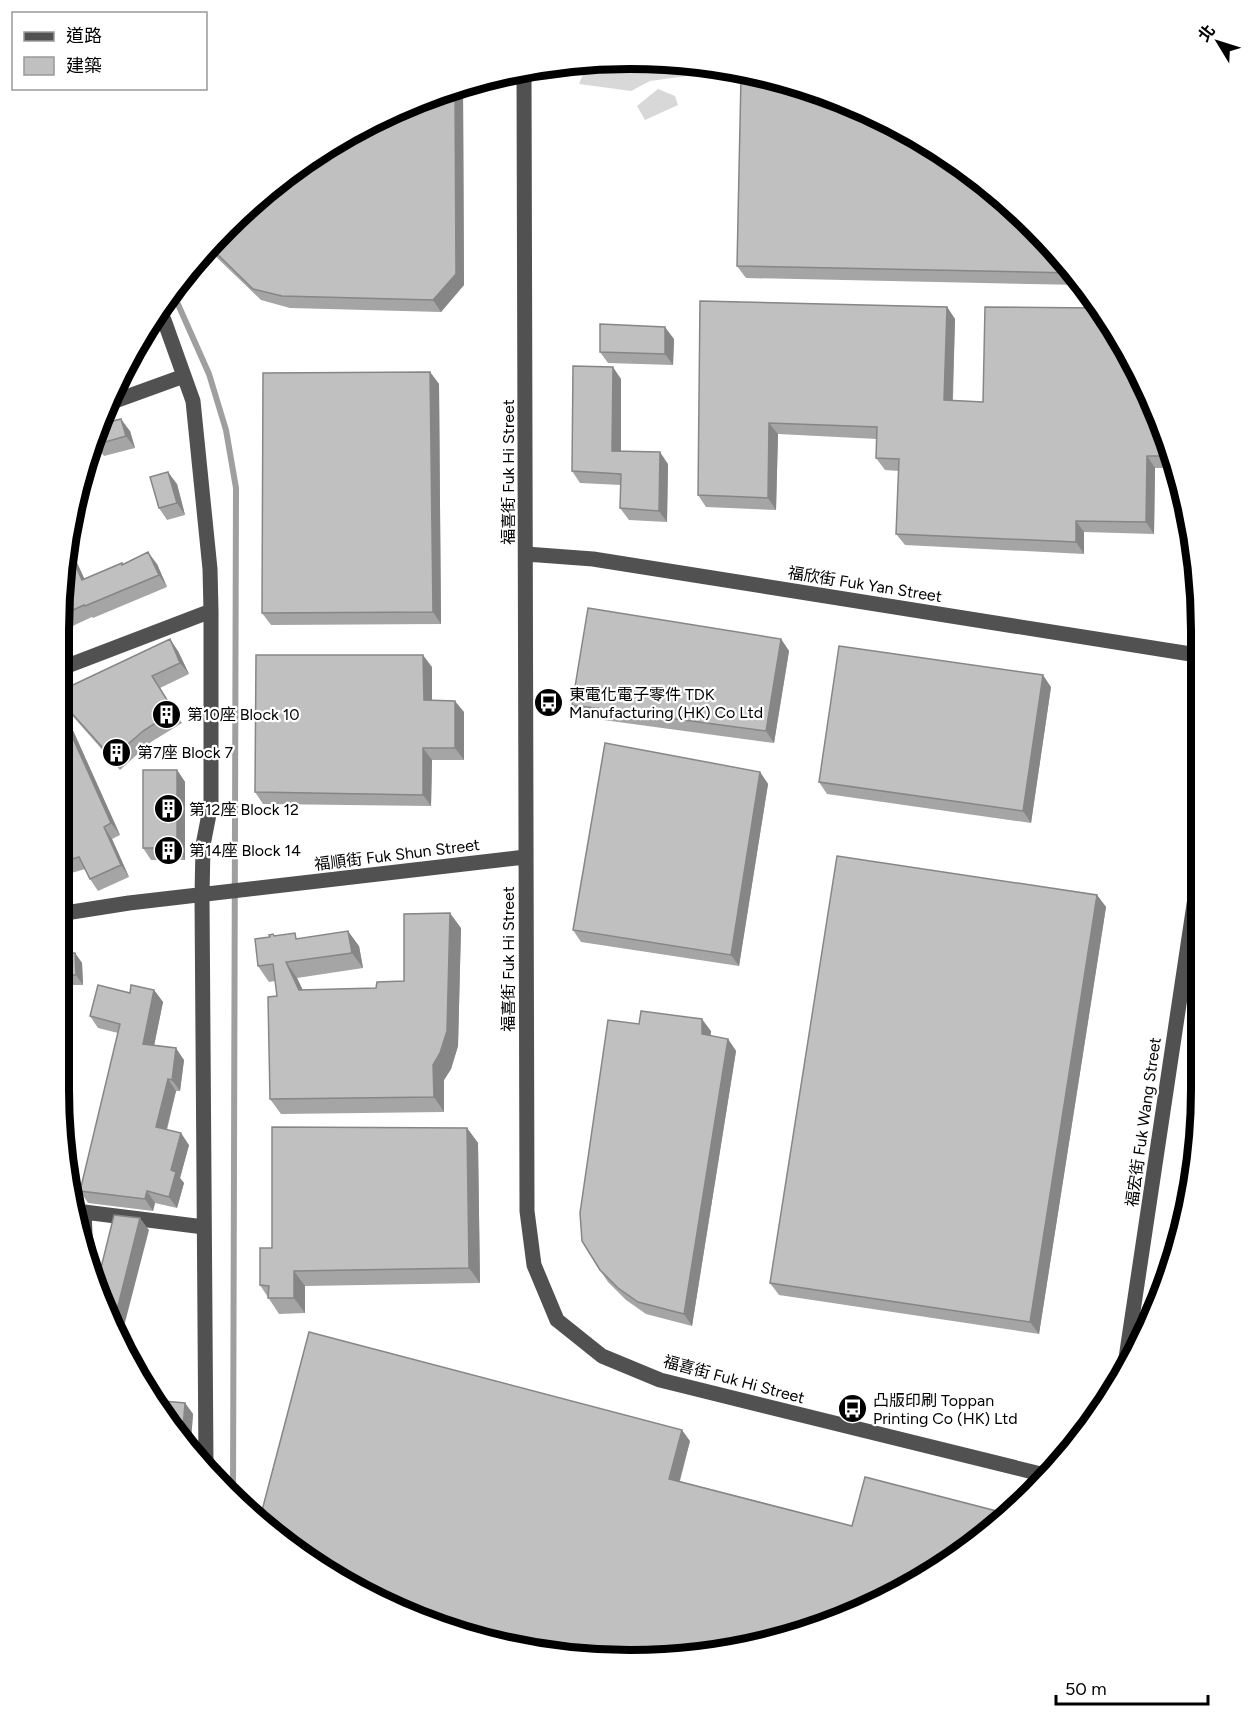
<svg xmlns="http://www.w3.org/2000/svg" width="1260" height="1719" font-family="Figtree,'Noto Sans TC',sans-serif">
	<rect width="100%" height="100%" fill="#fff"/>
	<!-- green -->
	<path fill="#d8d8d8" d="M589,60h3l106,3 -4,12 -44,6 -19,10 -52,-7z
		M658,89l17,7 3,9 -33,15 -8,-14z"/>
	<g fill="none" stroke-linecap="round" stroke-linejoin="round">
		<!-- stream -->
		<path stroke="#9f9f9f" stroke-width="6" d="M173,293l36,81 17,56 10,58 -3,1007"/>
		<!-- minor -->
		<path stroke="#515151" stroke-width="15" d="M524,71l3,1140 7,54 23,55 45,36 58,24 389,96
			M158,310l6,10 29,81 17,168 1,42v193l-8,41 -1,51 4,569
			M115,401l69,-25
			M526,554l67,5 604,96
			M62,668l149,-57
			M59,914l70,-11 396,-46
			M84,1212l2,43
			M75,1214l9,-2 120,15
			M1123,1378l76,-507"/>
	</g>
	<!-- wall -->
	<path fill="#a5a5a5" d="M463,88l1,197 -23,27 -151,-4 -29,-8 -50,-48 71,-75z
		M1007,200l75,80v5l-336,-7 -9,-12z
		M700,301l247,6 8,12 -2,82 205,10 15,57h-18l-1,66 -70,-2v22l-179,-9 -9,-11 3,-63 -14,-1 -9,-12 1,-19 -99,-5 -2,76 -70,-3 -8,-12z
		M674,339l-1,26 -65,-2 -8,-11z
		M430,372l9,12 2,240 -170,1 -9,-12z
		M621,379v72l47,13 -1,58 -38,-2 -9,-12 1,-23 -41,-2 -8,-12z
		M130,431l5,17 -31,8 -9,-12z
		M177,484l8,31 -18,5 -8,-12z
		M69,549l5,7 10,23 39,-15h34l10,23 -74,31 -1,-1 -28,13 -5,-8z
		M781,639l8,12 -15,92 -193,-26 -9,-12z
		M178,651l11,23 -29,14 22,35 -31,19 -31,28 -57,-65 -5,-6v-7z
		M432,667v33l32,12v48h-32l-1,46 -168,-2 -8,-12z
		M1051,687l-20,136 -204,-29 -8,-12z
		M62,706l58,129 -8,4 17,38 -31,14 -8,-12 -5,-10 -27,8v-82h3z
		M177,770l8,12v78h-34l-8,-12z
		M760,772l8,12 -29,182 -158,-24 -8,-12z
		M1097,895l9,12 -67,427 -260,-39 -9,-12z
		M461,928l-3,118 -7,23 -7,11v32l-163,2 -11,-15 7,-103 -2,-15 -6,1 -11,-16 16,-30 85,10 4,22 -66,10 6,12 73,-2 28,-7z
		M75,953l7,10 1,22h-15l1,41h-11v-72z
		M154,990l9,12 -9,43 30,15 -4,31h-4l-9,39 22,15 -9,33 4,5 -7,25 -22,-5 -2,8 -65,-8 -8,-12 38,-158 -20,-5 -8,-12 40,-23z
		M639,1024l72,7 -1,5 18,3 8,12 -44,275 -46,-12 -20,-14 -18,-18 -8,-12z
		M467,1128l11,15 2,140 -175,3v27l-26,1 -19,-29 12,-37z
		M185,1403l8,11 -2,26 -8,-1 -28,-33 8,-2z
		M690,1441l-10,40 172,45 -474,76 -119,-80z"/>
	<!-- shaded-wall -->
	<path fill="#868686" d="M462,86l1,2 1,197 -23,27 -8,-12 22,-212z
		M1074,272l8,8v5l-8,-12z
		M947,307l8,12 -3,93 -8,-12z
		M665,327l9,12 -1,26 -8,-11z
		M613,367l8,12v83l-9,-11z
		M430,372l9,12 2,240 -8,-12z
		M121,419l9,12 5,17 -9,-12z
		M769,423l9,11 -2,76 -8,-12z
		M660,452l8,12 -1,58 -8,-11z
		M1147,456l8,12 -1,66 -8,-12z
		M168,472l9,12 8,31 -8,-12z
		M1076,521l8,11v22l-8,-12z
		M69,549l5,7 16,35 -8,-11 -13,-29z
		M148,552l9,12 10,23 -8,-12z
		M170,639l8,12 11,23 -9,-11z
		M781,639l8,12 -15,92 -8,-12z
		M423,655l9,12v45l-8,-12z
		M1043,675l8,12 -20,136 -8,-12z
		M58,701l4,5 58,129 -9,-12 -53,-118z
		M455,701l9,11v48l-9,-12z
		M423,748l9,12 -1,46 -8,-11z
		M177,770l8,12v78l-8,-12z
		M760,772l8,12 -29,182 -8,-11z
		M104,827l8,12 17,38 -8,-12z
		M1097,895l9,12 -67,427 -9,-12z
		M450,913l11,15 -3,118 -7,23 -7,11v32l-10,-15 -1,-32z
		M348,931l11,15 4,22 -11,-15z
		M75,953l7,10 1,22 -7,-10z
		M286,962l11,16 13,28 -11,-16z
		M61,975l7,10 1,41 -7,-10z
		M154,990l9,12 -11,54 -9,-12z
		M702,1019l9,12 -1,15 -8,-12z
		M728,1039l8,12 -44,275 -8,-12z
		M176,1048l8,12 -4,31 -8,-11z
		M168,1079l8,12 -12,48 -8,-12z
		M467,1128l11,15 2,140 -11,-15z
		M181,1133l8,12 -9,33 4,5 -7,25 -8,-11 2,-27z
		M147,1191l8,12 -2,8 -8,-12z
		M140,1218l9,12 -27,104 -7,-16z
		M294,1271l11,15v27l-11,-15z
		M185,1403l8,11 -2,26 -8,-12z
		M682,1430l8,11 -13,49 -8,-11z"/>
	<!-- building -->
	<path fill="#c0c0c0" stroke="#868686" stroke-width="1.5" d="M741,77l28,1 44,11 102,46 92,65 67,72v1l-337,-7z
		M455,88l1,186 -23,26 -151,-4 -29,-7 -40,-39 69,-73 95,-59z
		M700,301l247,6 -3,93 39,2 2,-95 113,1 60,103 12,45h-23l-1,66 -70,-1v21l-180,-8 3,-75 -23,-1 1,-31 -108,-4 -1,75 -70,-3z
		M600,324l65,3v27l-65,-2z
		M573,366l40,1 -1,84 48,1 -1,59 -39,-3 1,-34 -49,-3z
		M430,372l3,240 -171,1 1,-240z
		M121,419l5,17 -31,9 10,-22z
		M168,472l9,31 -18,5 -9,-31z
		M69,551l13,29 40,-17v2l26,-13 11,23 -74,31 -1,-1 -24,11z
		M588,608l193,31 -15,92 -194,-26z
		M170,639l10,24 -28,13 22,35 -31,20 -31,27 -54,-60v-6z
		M839,646l204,29 -20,136 -204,-29z
		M256,655h167l1,45 31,1v47h-32v47l-168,-3z
		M58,705l53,118 -7,4 17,38 -31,14 -11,-22 -21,6v-68h3l-3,-8z
		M605,743l155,29 -29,183 -158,-25z
		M143,770h34v78h-34z
		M837,856l260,39 -67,427 -260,-39z
		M450,913l-3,118 -7,22 -7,12 1,32 -164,2 -2,-102 9,-1 -4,-32 -15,2 -3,-27 15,-2 -1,-2 4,-1 1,2 21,-3 1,6 52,-8 4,22 -66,9 13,28 77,-2 1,-6 27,-1v-67z
		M75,953l1,22h-15l1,41h-4v-62z
		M98,985l32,8 1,-8 23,5 -11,54 33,4 -4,32 -4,-1 -12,48 25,6 -10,37 5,2 -7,25 -22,-6 -2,8 -65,-8 40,-167 -30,-8z
		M641,1011l61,8v15l26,5 -44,275 -46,-12 -20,-14 -18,-18 -18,-29 -2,-28 28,-193 31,4z
		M272,1127l195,1 2,140 -175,3v27h-26l1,-12 -9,-1v-37h12z
		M114,1215l26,3 -25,100 -17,-38z
		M309,1332l373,98 -13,49 183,47 13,-49 143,37 -30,28 -129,75 -145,39h-149l-177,-54 -63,-42 2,-8 -23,-6 -35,-24z
		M163,1401l22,2 -2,25 -10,-1 -18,-21 -1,-2h9z"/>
	<!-- icons -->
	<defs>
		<symbol id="bus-disc" viewBox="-11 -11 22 22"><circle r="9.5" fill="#000" stroke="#fff"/><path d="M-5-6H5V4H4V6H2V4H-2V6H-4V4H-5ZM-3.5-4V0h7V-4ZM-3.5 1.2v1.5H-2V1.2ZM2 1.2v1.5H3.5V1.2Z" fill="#fff"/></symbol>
		<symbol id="building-disc" viewBox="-11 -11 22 22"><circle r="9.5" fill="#000" stroke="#fff"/><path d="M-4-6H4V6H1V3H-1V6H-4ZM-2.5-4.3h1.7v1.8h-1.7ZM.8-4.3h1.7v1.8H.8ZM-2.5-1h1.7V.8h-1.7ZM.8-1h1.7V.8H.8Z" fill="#fff"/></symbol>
	</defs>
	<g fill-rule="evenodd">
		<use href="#bus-disc" x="532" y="686" width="33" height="33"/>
		<use href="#building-disc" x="150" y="698" width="33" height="33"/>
		<use href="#building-disc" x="100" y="736" width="33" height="33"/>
		<use href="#building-disc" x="152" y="792" width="33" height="33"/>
		<use href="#building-disc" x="152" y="834" width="33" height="33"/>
		<use href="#bus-disc" x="836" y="1392" width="33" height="33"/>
	</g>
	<g text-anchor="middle" stroke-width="4.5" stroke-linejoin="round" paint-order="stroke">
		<!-- street labels -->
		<g font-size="16" fill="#000" stroke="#fff">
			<text transform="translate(508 472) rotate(-90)" y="6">福喜街 Fuk Hi Street</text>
			<text transform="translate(865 584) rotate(9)" y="6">福欣街 Fuk Yan Street</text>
			<text transform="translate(397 854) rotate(-7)" y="6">福順街 Fuk Shun Street</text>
			<text transform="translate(508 959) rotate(-90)" y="6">福喜街 Fuk Hi Street</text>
			<text transform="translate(1143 1122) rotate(-82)" y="6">福宏街 Fuk Wang Street</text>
			<text transform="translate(734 1379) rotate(15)" y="6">福喜街 Fuk Hi Street</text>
		</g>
		<!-- poi labels -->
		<g font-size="16" fill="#000" stroke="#fff" text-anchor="start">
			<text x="569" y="700">東電化電子零件 TDK<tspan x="569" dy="18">Manufacturing (HK) Co Ltd</tspan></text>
			<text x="187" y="720">第10座 Block 10</text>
			<text x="137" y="758">第7座 Block 7</text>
			<text x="189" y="815">第12座 Block 12</text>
			<text x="189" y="856">第14座 Block 14</text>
			<text x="873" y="1406">凸版印刷 Toppan<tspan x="873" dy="18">Printing Co (HK) Ltd</tspan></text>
		</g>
	</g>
	<!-- crop -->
	<path d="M0 0H1260V1719H0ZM630 69H630A561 561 0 0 1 1191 630V1089A561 561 0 0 1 630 1650H630A561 561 0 0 1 69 1089V630A561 561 0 0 1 630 69Z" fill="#fff" fill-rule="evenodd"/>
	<path fill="none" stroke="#000" stroke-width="8" d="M630 69H630A561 561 0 0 1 1191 630V1089A561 561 0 0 1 630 1650H630A561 561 0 0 1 69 1089V630A561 561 0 0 1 630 69Z"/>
	<!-- legend -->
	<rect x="12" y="12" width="195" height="78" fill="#ffffff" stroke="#999999" stroke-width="1.5"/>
	<rect x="24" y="32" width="30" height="9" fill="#515151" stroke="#999999" stroke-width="1.5"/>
	<text x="66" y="42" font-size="18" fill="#000000">道路</text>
	<rect x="24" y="57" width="30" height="18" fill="#c0c0c0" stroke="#999999" stroke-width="1.5"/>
	<text x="66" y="72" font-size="18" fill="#000000">建築</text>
	<!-- north arrow -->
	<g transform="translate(1218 42) rotate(308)" stroke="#ffffff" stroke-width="4.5" paint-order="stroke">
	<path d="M0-4.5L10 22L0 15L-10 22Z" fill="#000000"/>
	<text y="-9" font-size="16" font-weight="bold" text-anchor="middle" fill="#000000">北</text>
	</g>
	<!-- scale -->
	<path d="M1056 1695v9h152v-9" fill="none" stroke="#000000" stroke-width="3"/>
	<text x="1065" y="1695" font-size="18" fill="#000000" stroke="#ffffff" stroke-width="4.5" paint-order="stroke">50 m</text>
</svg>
